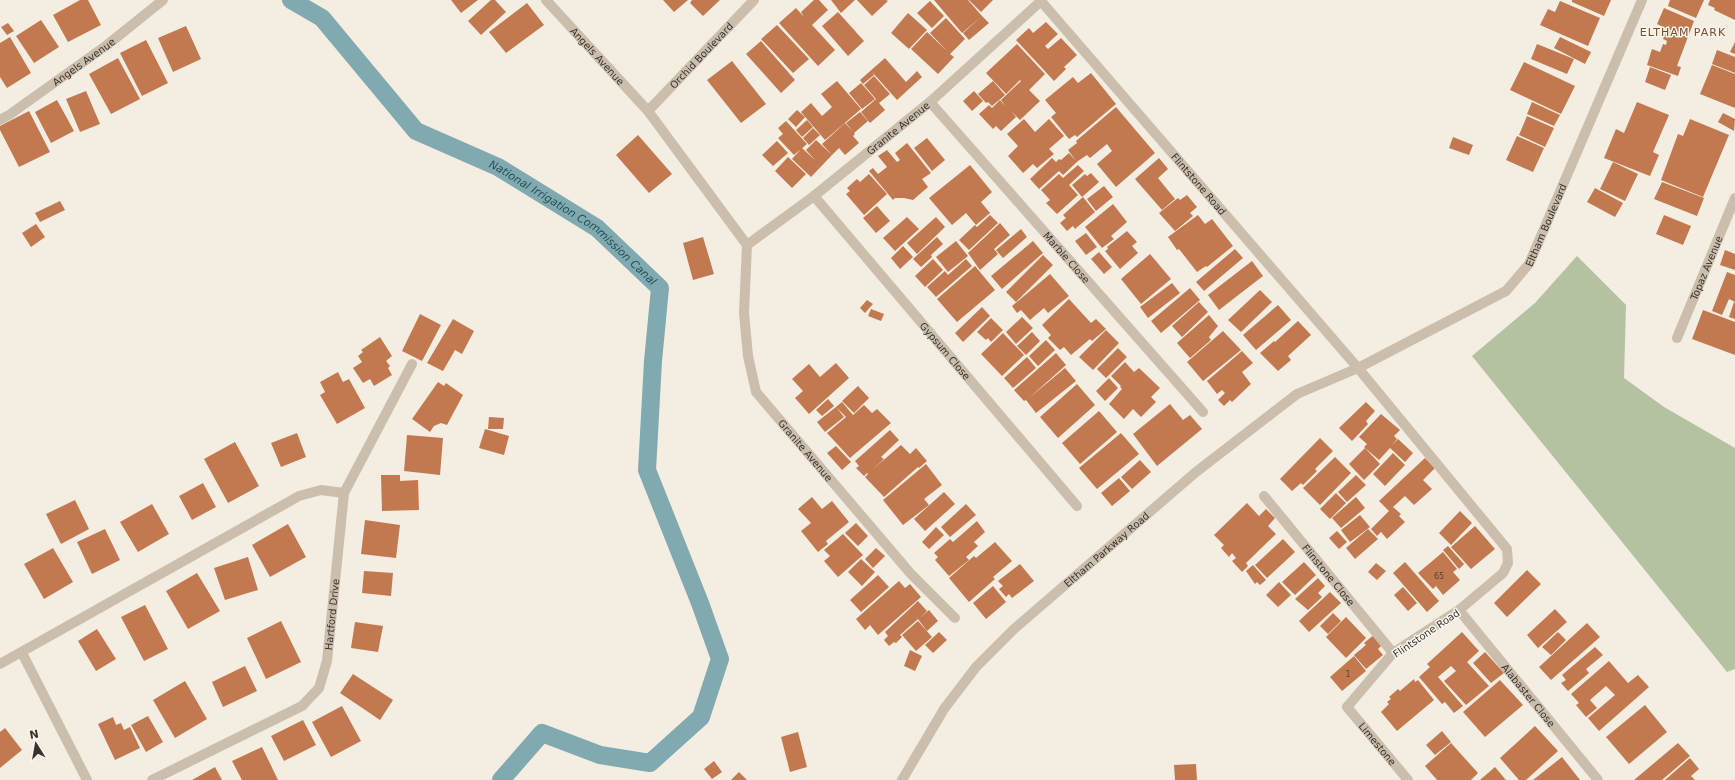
<svg xmlns="http://www.w3.org/2000/svg" width="1735" height="780" font-family="'DejaVu Sans',sans-serif">
	<rect width="100%" height="100%" fill="#f3ede2"/>
	<!-- green -->
	<path fill="#b4c2a1" d="M1577,256l49,49 -2,73 40,29 71,41v221l-8,3 -255,-316 63,-53z"/>
	<g fill="none" stroke-linecap="round" stroke-linejoin="round">
		<!-- canal -->
		<path stroke="#81a9b0" stroke-width="18" id="s1" d="M291,0l31,18 94,113 82,36 99,61 63,60 -7,73 -6,109 53,133 20,56 -19,58 -51,46 -50,-8 -58,-22 -41,47"/>
	</g>
	<!-- building -->
	<path fill="#c27950" d="M80,0h8l13,25 -33,17 -15,-27z
		M451,0h27l-17,13z
		M491,0h4l11,12 -25,23 -13,-14z
		M663,0h25l-14,12z
		M692,0h28l-17,16 -13,-13z
		M814,0h5l9,10 -16,15 23,25 -17,16 -39,-43 17,-15 8,9 -3,-5z
		M831,0h24l-14,13z
		M857,0h29l2,1 -16,15z
		M934,0h34l14,16 -20,17z
		M969,0h24l-12,12z
		M1572,0h39l-7,16 -32,-14z
		M1670,0h34l-8,18 -28,-12z
		M1710,0h25v20l-21,-10 1,-2 -7,-3z
		M930,1l14,15 -12,12 -15,-15z
		M1560,1l40,17 -12,28 -48,-21 8,-16 7,3z
		M527,3l17,22 -38,28 -17,-21z
		M1664,8l30,13 -17,45 4,1 -3,9 -31,-11 5,-16 8,3 3,-8 3,1 1,-4 -4,-2 4,-9 15,5 -14,-6 2,-5 -3,5 -10,-5z
		M838,12l26,29 -16,15 -26,-30z
		M908,13l19,17 -18,19 -18,-16z
		M982,16l7,7 -20,17 -6,-7z
		M946,18l19,21 -15,15 4,3 -16,17 -27,-25 16,-17 20,19 -17,-18z
		M41,20l18,27 -25,16 -18,-27z
		M1046,22l12,12 -13,12 3,3 13,-11 16,17 -13,12 2,2 -12,12 -38,-41 13,-12 4,5z
		M8,23l6,8 -7,4 -6,-8z
		M777,25l32,34 -16,14 -32,-34z
		M186,26l15,33 -28,13 -15,-34z
		M10,37l21,36 -24,15 -7,-11v-34z
		M1560,37l31,15 -6,12 -31,-16z
		M146,40l22,43 -26,13 -22,-43z
		M761,41l34,39 -14,13 -35,-39z
		M1735,42v12l-5,-2z
		M1017,44l28,30 -16,16 11,11 -20,19 -9,-9 5,6 -15,14 -5,-5 -3,3 -14,-15 10,-9 3,3 8,-8 5,6 -4,-6 20,-19 -1,-1 -14,14 -20,-21z
		M1537,44l37,15 -7,15 -36,-15z
		M1717,50l18,7v16l-23,-9z
		M118,58l22,41 -29,15 -22,-40z
		M885,58l21,24 11,-11 5,6 -25,23 -25,-28 2,3 -11,9 -3,-4z
		M732,61l34,43 -25,19 -34,-43z
		M1524,62l51,24 -14,28 -51,-24z
		M1712,65l23,9v34l-35,-14z
		M1650,67l21,8 -6,15 -20,-8z
		M1091,73l25,31 -39,33 -2,-2 -6,4 -18,-22 5,-4 -11,-13 28,-23 5,6z
		M874,76l16,18 -11,9 6,7 -15,13 -9,-11 15,-13 -12,-14z
		M837,81l24,28 -36,31 -24,-28 10,-9 11,13 10,-9 -11,-13z
		M993,81l12,14 -13,11 -4,-4 -2,1 -8,-9z
		M861,83l14,16 -13,10 -13,-16z
		M86,91l14,33 -20,8 -14,-33z
		M974,91l9,10 -11,10 -9,-10z
		M57,100l17,31 -23,12 -16,-31z
		M1532,102l28,13 -6,11 -27,-12z
		M1637,102l32,13 -16,37 6,3 -9,21 -46,-18 12,-29 8,4z
		M1116,107l39,46 -39,34 -19,-23 15,-13 -5,-7 -17,14 -3,-3 -9,6 -15,14 -4,-4 -20,18 -9,-10 22,-21 4,4 3,-3 2,1 8,-7 7,8 -8,-11 9,-7 -1,-2z
		M797,110l8,7 -9,10 -8,-8z
		M29,111l21,41 -31,15 -19,-37v-4z
		M860,112l8,9 -14,12 -8,-10z
		M1723,113l12,6 -1,12 -16,-9z
		M1527,116l27,12 -9,19 -26,-12z
		M1024,119l11,13 14,-13 15,17 -15,13 5,5 -17,14 -4,-4 -10,9 -15,-17 10,-10 -11,-12z
		M1690,119l39,16 -26,62 -42,-17 17,-46 5,2z
		M807,120l6,7 -11,10 -6,-7z
		M786,121l21,23 -13,11 -16,-17 5,-4 -5,-6z
		M845,123l10,11 -2,2 6,7 -14,12 -6,-7 -7,7 -10,-11z
		M813,128l7,7 -11,10 -6,-7z
		M638,135l34,39 -23,19 -33,-38z
		M1517,136l27,12 -11,24 -27,-12z
		M1453,137l20,8 -4,10 -20,-7z
		M927,138l18,22 -13,11 -18,-23z
		M816,140l16,15 -21,22 -19,-18 10,-11 13,12 -9,-10z
		M777,141l11,12 -15,13 -11,-11z
		M907,143l24,30 -9,6 6,8 -15,13 -9,-2h-9l-2,2 -24,-29 4,-3 5,6 9,-7 -9,-11 9,-6 10,12 3,-2 -5,-7z
		M788,157l18,17 -14,14 -17,-17z
		M1159,158l9,11 -10,9 17,21 -13,11 -27,-31z
		M1613,162l25,12 -13,27 -25,-12z
		M970,165l22,27 -11,10 9,11 -14,12 -10,-12 -14,12 -23,-27z
		M1078,165l6,6 -15,14 9,10 -21,19 -11,-11 4,-3 -9,-10 18,-16 4,4z
		M1091,173l8,9 -17,15 -10,-12 13,-11 2,2z
		M869,174l18,20 -23,21 -18,-21 4,-3 -3,-3 10,-9 3,3z
		M1662,182l42,16 -7,18 -43,-17z
		M1104,186l9,11 -17,14 -9,-12z
		M1595,188l28,15 -8,14 -28,-15z
		M1187,195l10,12 -7,6 3,3 -18,15 -16,-18 19,-15 2,2z
		M1083,197l12,15 -20,17 -2,-3 -6,5 -7,-8 6,-5 -3,-3z
		M60,201l5,9 -25,12 -5,-9z
		M1113,204l14,18 -16,14 3,3 -12,9 -17,-21z
		M877,206l13,15 -14,12 -13,-15z
		M990,215l8,8 -29,27 -10,-10 16,-15 2,2z
		M1198,215l7,9 7,-5 21,27 -26,21 -1,-1 -9,6 -18,-23 -2,1 -9,-13z
		M1664,215l27,11 -8,19 -27,-11z
		M907,217l12,12 -24,22 -12,-13z
		M936,217l9,10 -28,27 -10,-11z
		M1000,223l10,12 -16,14 4,5 -18,16 -12,-17z
		M36,224l9,13 -14,10 -9,-14z
		M1021,229l6,8 -24,21 -7,-8z
		M1127,231l10,11 -5,4 6,7 -18,16 -15,-18 3,-2 -1,-2z
		M1086,233l11,14 -11,8 -11,-14z
		M703,237l11,37 -21,6 -10,-37z
		M937,237l6,7 -12,11 1,2 -11,10 -8,-8z
		M956,241l12,15 -20,16 -12,-15z
		M1033,241l10,12 -41,36 -11,-13z
		M903,246l10,11 -13,12 -9,-11z
		M1235,249l8,9 -39,33 -8,-9z
		M1725,250l10,4v16l-15,-5z
		M1099,252l13,15 -8,7 -13,-15z
		M1150,254l21,25 -30,25 -20,-25z
		M1043,255l10,10 -37,37 -10,-10z
		M933,259l10,11 -18,17 -10,-11z
		M966,259l6,7 -36,31 -9,-10 18,-16 3,4z
		M1252,261l11,15 -44,34 -11,-15z
		M975,266l20,24 -38,32 -20,-23z
		M1727,272l8,3v27l-6,-3 -7,16 -10,-4z
		M1050,274l19,22 -21,17 -4,-5 -14,12 -9,-10 -4,3 -5,-7z
		M1172,283l8,10 -32,25 -8,-11z
		M1190,288l10,12 -39,33 -10,-12z
		M1260,290l12,12 -31,30 -13,-12z
		M1069,299l22,24 5,-4 10,10 -14,12 -2,-2 -19,16 -7,-8 -4,3 -12,-12 3,-3 -9,-10z
		M867,300l6,4 -8,9 -5,-5z
		M1199,302l9,10 -26,25 -10,-11z
		M1734,302l1,1v16l-6,-2z
		M1278,305l13,15 -35,30 -13,-15z
		M982,307l8,9 -27,26 -8,-9z
		M871,309l13,5 -3,7 -13,-5z
		M1703,310l32,12v33l-43,-16z
		M420,314l21,11 -19,36 -20,-10z
		M1209,315l9,11 -9,11 2,3 -21,18 -13,-15z
		M1022,317l11,11 -17,16 -10,-12z
		M991,318l12,12 -12,12 -3,-4 -2,2 -9,-8z
		M453,319l21,12 -12,23 -7,-4 -12,21 -16,-8z
		M1298,321l13,14 -23,21 3,4 -13,11 -18,-18 14,-12 1,1z
		M1106,330l13,13 -26,27 -14,-13z
		M1223,331l18,19 -38,31 -16,-19z
		M1032,332l8,9 -14,14 -9,-9z
		M1003,333l21,22 -22,21 -21,-22z
		M380,337l12,19 -6,5 4,5 -2,2 4,7 -18,11 -4,-7 -7,4 -10,-15 9,-6 -4,-6 5,-4 -2,-2z
		M1046,340l9,10 -17,16 -9,-10z
		M1118,348l9,9 -21,21 -9,-9z
		M1242,351l11,12 -11,9 9,12 -19,18 -2,-2 -6,6 -6,-6 7,-7 -3,-3 -5,4 -10,-13z
		M1056,353l10,12 -37,33 36,-30 11,13 -40,32 -10,-13 -2,1 -10,-11z
		M1027,357l9,11 -23,20 -9,-10z
		M1125,362l9,10 5,-4 21,20 -9,9 5,5 -15,15 -8,-8 -9,10 -15,-15 13,-15 -2,-2 1,-1 -10,-10z
		M836,363l13,15 -40,36 -14,-16 8,-7 -11,-12 17,-15 11,13z
		M338,372l5,10 6,-3 16,29 -28,16 -17,-29 5,-3 -5,-10z
		M1109,378l9,10 -13,13 -9,-10z
		M438,382l6,4 2,-3 17,12 -16,30 -6,-2 -7,3 -4,6 -18,-13z
		M1077,384l18,21 -37,33 -18,-21z
		M858,386l11,12 -15,15 -12,-12z
		M828,399l6,7 -12,10 -6,-6z
		M842,402l11,13 11,-10 8,8 5,-4 14,14 -41,35 -23,-25 19,-16 -10,-10z
		M1366,402l9,9 -9,10 2,3 -16,17 -13,-13z
		M1170,404l13,16 7,-5 12,14 -45,37 -24,-32z
		M836,407l8,10 -19,15 -8,-10z
		M1099,411l18,21 -37,32 -18,-21z
		M1381,414l19,16 -6,6 3,3 -5,6 6,-6 15,14 -8,9 -15,-14 -11,12 -15,-13 3,-3 -8,-7z
		M489,417l15,1 -1,11h-15z
		M485,429l24,7 -5,19 -25,-7z
		M890,430l9,10 -18,17 3,2 -12,11 29,-25 9,9 6,-6 11,13 -8,7 -1,-1 -34,30 -19,-20 3,-3 -1,-1 -3,3 -8,-8 3,-2 -4,-5z
		M297,433l9,24 -25,10 -10,-24z
		M1121,433l18,21 -42,35 -18,-21z
		M407,435l36,3 -3,37 -36,-4z
		M1320,438l13,13 -18,18 2,2 -14,14 -2,-2 -9,8 -12,-12z
		M235,442l24,44 -31,17 -24,-44z
		M836,446l15,16 -9,8 -15,-17z
		M1365,448l15,16 -16,16 -15,-16z
		M1393,453l12,12 -20,21 -12,-12z
		M1335,457l16,16 -31,32 -17,-17z
		M1425,458l10,10 -12,12 9,9 -18,16 -9,-9 -12,11 8,7 -2,2 6,6 -18,17 -6,-7 -4,4 -6,-7 18,-18 -10,-10z
		M1140,460l11,12 -19,17 -11,-12z
		M926,464l16,21 -18,14 5,6 -26,20 -20,-25z
		M381,475h19v6l18,-1 1,30 -37,1z
		M1356,475l10,10 -19,17 -9,-10z
		M1119,478l11,13 -18,15 -11,-13z
		M203,483l13,24 -24,13 -13,-24z
		M944,492l11,12 -30,27 -11,-12z
		M1336,493l10,10 -16,16 -10,-10z
		M812,497l10,12 10,-8 17,21 -23,19 2,3 -10,8 -17,-21 10,-8 -13,-14z
		M1356,497l9,11 -24,20 -9,-10z
		M75,500l14,29 -28,15 -15,-30z
		M1247,503l12,13 7,-7 9,9 -7,8 8,8 -30,29 2,3 -6,6 -10,-11 4,-3 -4,-5 -3,4 -8,-9 3,-3 -10,-10z
		M152,504l17,30 -31,18 -18,-30z
		M966,504l10,11 -26,22 -9,-10z
		M1460,511l12,12 -21,22 -12,-12z
		M1360,515l10,12 -20,15 -9,-12z
		M365,520l35,5 -4,33 -35,-4z
		M977,521l8,11 -11,10 4,4 -12,11 3,3 -20,16 -14,-16 3,-3 -4,-4 16,-14 3,3z
		M856,523l12,13 -10,10 -13,-13z
		M288,524l18,33 -36,20 -18,-32z
		M1475,526l20,23 -24,20 -20,-22z
		M936,527l8,8 -15,14 -7,-7z
		M105,529l15,31 -28,14 -15,-32z
		M1368,529l10,10 -23,20 -9,-11z
		M1337,531l10,11 -8,7 -10,-11z
		M843,534l20,21 -25,22 -14,-16 6,-5 -6,-6z
		M1283,539l12,13 -28,26 -12,-13z
		M995,542l17,19 -19,16 2,2 -26,23 -20,-24 25,-22 2,2z
		M1448,546l16,18 -5,5 -16,-19z
		M53,548l20,34 -29,17 -20,-35z
		M876,548l9,8 -12,12 -8,-9z
		M1443,552l14,17 -4,3 7,8 -17,15 -7,-9 -3,3 -15,-16z
		M248,557l10,33 -33,10 -11,-32z
		M861,559l14,13 -13,14 -14,-14z
		M1304,562l12,13 -21,20 -13,-13z
		M1405,562l34,39 -12,11 -34,-39z
		M1376,563l10,8 -9,9 -9,-8z
		M1020,564l14,17 -22,17 -3,-4 -3,3 -7,-8 4,-3 -5,-5z
		M1253,565l13,15 -6,5 -3,-3 -2,2 -9,-13z
		M1527,570l14,14 -34,33 -13,-14z
		M364,571l29,2 -2,23 -29,-3z
		M197,573l23,38 -32,18 -22,-38z
		M878,575l11,12 -28,25 -11,-12z
		M1318,578l7,8 -7,7 4,4 -14,13 -13,-11z
		M899,581l6,7 5,-4 11,13 -43,38 -8,-10 -5,5 -9,-11z
		M1279,582l12,13 -13,12 -12,-12z
		M993,586l13,16 -20,17 -13,-16z
		M1403,587l14,16 -9,8 -14,-16z
		M1330,592l11,11 -32,29 -10,-11z
		M918,601l9,10 -7,7 9,-8 9,11 -11,10 -9,-12 -18,16 2,2 -6,6 -2,-1 -5,4 -5,-6 4,-4 -3,-4z
		M145,605l23,44 -24,12 -23,-44z
		M1555,609l12,13 -29,26 -11,-13z
		M1333,613l8,8 -13,13 -8,-8z
		M1346,617l20,21 -20,20 -20,-21z
		M281,621l20,41 -35,17 -19,-41z
		M918,621l14,16 -16,14 -14,-16z
		M355,622l28,4 -5,26 -27,-4z
		M1587,623l13,14 -49,43 -12,-13z
		M97,629l19,30 -20,12 -18,-30z
		M939,632l8,8 -14,13 -8,-8z
		M1462,632l17,19 -12,11 22,24 -23,19 -22,-24 12,-10 -5,-5 -13,11 25,29 -9,7 -9,-11 -3,2 -23,-27 11,-10 -3,-3z
		M1558,632l8,8 -15,15 -9,-8z
		M1375,634l8,10 -5,5 5,6 -17,14 -12,-14 12,-10 -2,-2z
		M1595,647l8,8 -17,14 3,4 -21,18 -7,-8 5,-3 -4,-5z
		M910,650l12,6 -7,15 -11,-5z
		M1485,652l19,21 -13,10 -18,-20z
		M1354,656l12,15 -24,20 -12,-14z
		M1609,661l19,22 10,-8 11,12 -50,44 -11,-13 27,-23 -9,-9 -16,14 7,8 -11,9 -10,-12 3,-2 -8,-9z
		M245,666l12,25 -34,16 -11,-25z
		M353,674l40,26 -13,20 -40,-27z
		M1414,679l1,3 3,-2 16,20 -37,31 -16,-19 8,-8 -2,-2 4,-3 -2,-2 9,-8 2,2z
		M1500,680l23,25 -38,32 -22,-25z
		M185,681l22,38 -32,19 -22,-38z
		M1645,705l22,27 -38,32 -23,-27z
		M342,706l19,35 -30,16 -19,-35z
		M148,716l15,26 -17,10 -15,-27z
		M113,717l3,8 5,-2 3,7 6,-3 10,21 -25,12 -17,-36z
		M303,720l13,25 -32,16 -13,-25z
		M1535,726l23,25 -32,29h-7l-19,-22z
		M5,728l17,22 -22,18v-36z
		M1442,731l9,11 -16,13 -9,-10z
		M798,732l9,35 -17,5 -9,-35z
		M1451,743l27,30 -7,7h-34l-12,-14z
		M1678,743l12,13 -28,24h-28z
		M262,747l16,33h-36l-10,-19z
		M1562,757l18,23h-47z
		M1690,758l9,11 -8,7 4,4h-30z
		M714,761l8,11 -10,7 -8,-10z
		M1196,764l1,16h-22l-1,-15z
		M215,767l7,13h-30z
		M1495,767l11,13h-26z
		M739,772l8,8h-16z"/>
	<g fill="none" stroke-linecap="round" stroke-linejoin="round">
		<!-- minor -->
		<g stroke="#cbbead" stroke-width="10">
			<path id="s2" d="M546,0l102,111 99,134 -3,68 4,43 8,36 155,182 44,44"/>
			<path id="s3" d="M1040,0l318,368 149,181 1,14 -5,10 -44,37 -66,43 -46,54 61,73"/>
			<path id="s4" d="M930,102l273,310"/>
			<path id="s5" d="M648,111l106,-111"/>
			<path id="s6" d="M0,120l9,-5 98,-70 56,-45"/>
			<path id="s7" d="M814,196l263,310"/>
			<path id="s8" d="M747,245l67,-49 116,-94 111,-101"/>
			<path id="s9" d="M1677,338l58,-140"/>
			<path id="s10" d="M1264,496l129,157"/>
			<path id="s11" d="M1459,610l139,170"/>
			<path d="M22,653l65,127"/>
			<path d="M0,664l299,-168 22,-6 23,3"/>
			<path id="s12" d="M152,780l150,-74 17,-18 8,-27 17,-168 68,-129"/>
		</g>
		<!-- tertiary -->
		<path stroke="#cbbead" stroke-width="10" id="s13" d="M902,780l42,-71 32,-42 38,-38 182,-157 101,-78 61,-26 148,-77 23,-27 113,-264"/>
	</g>
	<g text-anchor="middle" stroke-width="3" stroke-linejoin="round" paint-order="stroke">
		<!-- number labels -->
		<g font-size="8" fill="#5c4435">
			<text x="1439" y="579">65</text>
			<text x="1348" y="677">1</text>
		</g>
		<!-- street labels -->
		<g font-size="10" fill="#3a322c" stroke="#faf6ee">
			<text dy="4" stroke="none"><textPath href="#s2" startOffset="76">Angels Avenue</textPath></text>
			<text dy="4" stroke="none"><textPath href="#s5" startOffset="77">Orchid Boulevard</textPath></text>
			<text dy="4" stroke="none"><textPath href="#s6" startOffset="102">Angels Avenue</textPath></text>
			<text dy="4" stroke="none"><textPath href="#s8" startOffset="191">Granite Avenue</textPath></text>
			<text dy="4" stroke="none"><textPath href="#s3" startOffset="243">Flintstone Road</textPath></text>
			<text dy="4" stroke="none"><textPath href="#s13" startOffset="868">Eltham Boulevard</textPath></text>
			<text dy="4" stroke="none"><textPath href="#s4" startOffset="207">Marble Close</textPath></text>
			<text dy="4" stroke="none"><textPath href="#s9" startOffset="76">Topaz Avenue</textPath></text>
			<text dy="4" stroke="none"><textPath href="#s7" startOffset="203">Gypsum Close</textPath></text>
			<text dy="4" stroke="none"><textPath href="#s2" startOffset="542">Granite Avenue</textPath></text>
			<text dy="4" stroke="none"><textPath href="#s13" startOffset="311">Eltham Parkway Road</textPath></text>
			<text dy="4" stroke="none"><textPath href="#s10" startOffset="102">Flinstone Close</textPath></text>
			<text dy="4" stroke="none"><textPath href="#s12" startOffset="267">Hartford Drive</textPath></text>
			<text transform="translate(1426 633) rotate(-34)" y="4">Flintstone Road</text>
			<text dy="4" stroke="none"><textPath href="#s11" startOffset="110">Alabaster Close</textPath></text>
			<text dy="4" stroke="none"><textPath href="#s3" startOffset="1001">Limestone</textPath></text>
		</g>
		<!-- neighbourhood labels -->
		<g font-size="11" letter-spacing="1" fill="#874827" stroke="#faf6ee">
			<text x="1683" y="36">ELTHAM PARK</text>
		</g>
		<!-- water labels -->
		<g font-size="11" font-style="italic" fill="#22515b" stroke="#faf6ee">
			<text dy="4" stroke="none"><textPath href="#s1" startOffset="366">National Irrigation Commission Canal</textPath></text>
		</g>
	</g>
	<!-- north arrow -->
	<g transform="translate(36 744) rotate(349)" stroke="#faf6ee" stroke-width="3" paint-order="stroke">
	<path d="M0-3L7 15L0 10L-7 15Z" fill="#3a322c"/>
	<text y="-6" font-size="11" font-weight="bold" text-anchor="middle" fill="#3a322c">N</text>
	</g>
</svg>
